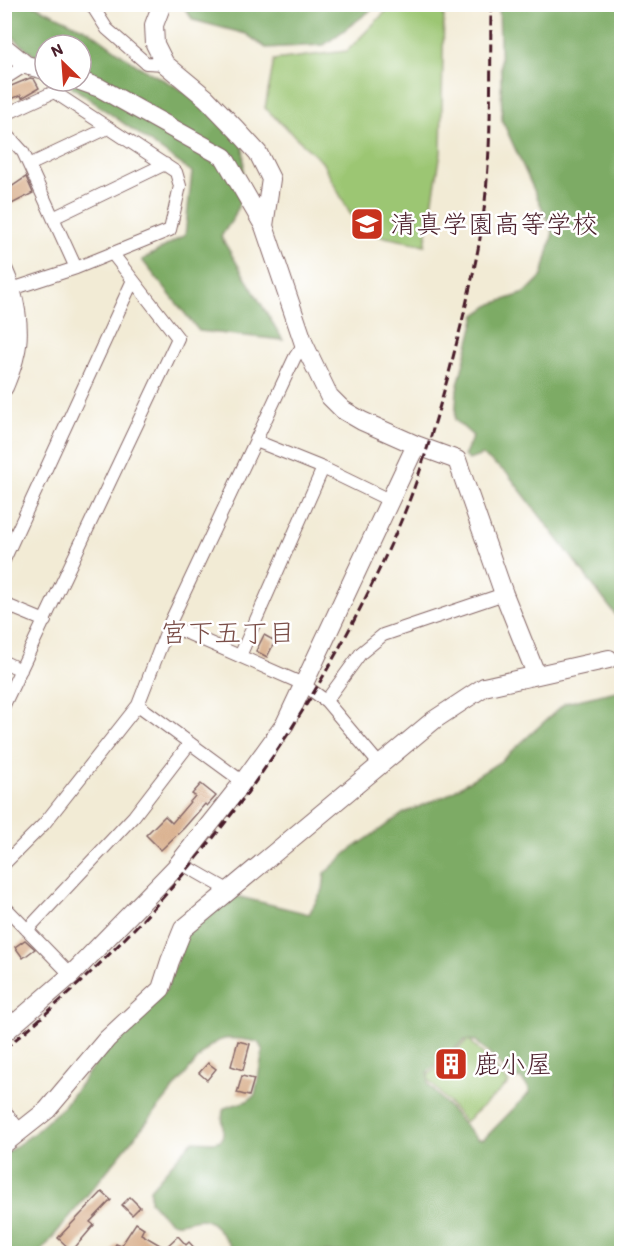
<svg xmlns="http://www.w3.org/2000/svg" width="626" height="1258" font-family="Itim,'Klee One',sans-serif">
	<rect width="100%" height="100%" fill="#fff"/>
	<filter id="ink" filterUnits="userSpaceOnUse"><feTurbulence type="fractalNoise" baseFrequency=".0167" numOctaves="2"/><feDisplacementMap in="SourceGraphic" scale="12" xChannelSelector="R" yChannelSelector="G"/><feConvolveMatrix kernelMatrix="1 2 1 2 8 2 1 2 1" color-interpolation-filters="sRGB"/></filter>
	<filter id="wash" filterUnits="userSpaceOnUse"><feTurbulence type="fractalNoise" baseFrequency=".008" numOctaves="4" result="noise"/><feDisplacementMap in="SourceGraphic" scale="24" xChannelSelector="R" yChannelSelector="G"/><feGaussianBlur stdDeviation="1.35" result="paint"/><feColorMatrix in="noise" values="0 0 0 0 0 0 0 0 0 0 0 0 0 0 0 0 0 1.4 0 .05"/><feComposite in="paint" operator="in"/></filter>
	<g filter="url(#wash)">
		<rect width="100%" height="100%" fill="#f2ebd5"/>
		<!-- green -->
		<path fill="#9cc673" stroke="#73724f" stroke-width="1.5" d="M390,7h54l-3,146 -16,92 -65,-13 -38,-70 -57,-54 9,-48 73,-9z
			M469,1039l40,44 -44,39 -39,-45z"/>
		<!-- forest -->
		<path fill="#7dab65" stroke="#646548" stroke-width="1.5" fill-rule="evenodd" d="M5,5h29l57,27 47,34 97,53c13,21 10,70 1,93 -3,9 -11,17 -15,25l62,103 -84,-9 -57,-71 43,-25 7,-63 -128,-91h17v-36h-36v20l-40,-35z
			M182,5h196l-54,40 -58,3 -20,-14 -53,-14z
			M499,5h122v617l-113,-148 -26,-19 -13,5 -5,-4 9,-20 -18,-16 2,-31 19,-74 16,-11 33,-11 17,-17 11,-44 -51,-112z
			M621,690v563l-379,-1 -8,-1c-7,-9 -17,-27 -28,-31 -12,-4 -27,8 -36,1 -8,-5 -14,-14 -20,-20v-12l42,-48 22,1 7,-2c6,-11 -2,-21 3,-32l23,-7 8,-6 8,-44 -5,-9c-24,-4 -37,-9 -55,11l-163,200 -35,1v-100l28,-20 31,-28 39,-53 63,-63 22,-59 48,-35 73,18 14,-24 2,-17 24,-22 55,-38 43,-18 54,-34 64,-58zM465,1040l11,1 38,38 6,-1 9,10v5l-45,46h-7l-49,-55v-12z"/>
		<g id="blocks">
			<!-- building -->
			<path fill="#d5a882" d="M30,78l4,1 5,9 -17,10 -1,-3 -17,7v-13z
				M26,177l7,16 -29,15v-16z
				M264,635l11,6 -8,16 -11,-6z
				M201,784l15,12 -9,10 -2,-2 -21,24 -23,22 -15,-15 19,-19 7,7 23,-27 -3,-2z
				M25,940l10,9 -12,9 -8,-11z
				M238,1041l12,3 -7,26 -12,-4z
				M455,1052l8,9 -17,15 -8,-10z
				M208,1063l8,6 -9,11 -8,-7z
				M242,1076l12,3 -5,17 -12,-3z
				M102,1192l9,8 -21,22 4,3 -22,26 -14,-13z
				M130,1197l10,10 -8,8 -10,-10z
				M136,1223l8,5 -3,6 24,14 13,-12 8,9 3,-3 11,12h-90l6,-10 5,2z"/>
		</g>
	</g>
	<g filter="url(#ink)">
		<use href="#blocks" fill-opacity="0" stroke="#856666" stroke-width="1.5"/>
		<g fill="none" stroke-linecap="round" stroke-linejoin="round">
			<defs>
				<path id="street" d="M91,4l16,25 39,34 19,1
					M4,79l22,-14
					M4,115l50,-23 122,80 4,14 -10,44 -94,38 -64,21
					M4,131l19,21 53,116
					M29,165l79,-37
					M53,218l112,-54
					M256,441l67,27 68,33
					M4,560l129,-280
					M4,604l41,17
					M169,625l134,59 23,17 54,64
					M240,656l83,-188
					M4,662l17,8
					M326,701l35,-48 22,-18 121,-41
					M4,705l174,-367 -66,-85
					M138,705l105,77
					M179,862l49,28
					M4,864l40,-40 94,-119 31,-80 126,-268 9,-13
					M4,906l67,69
					M27,930l107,-114 56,-73
					M4,1011l11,13
					M4,1110l17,22"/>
				<path id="secondary" d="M162,4l-8,21 1,19 10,20 41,34 31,32 21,23 13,26 -7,47
					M4,47l22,18 19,5
					M80,81l20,7 124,69 40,69 40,118 25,52 14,14 19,11 54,24 41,15 47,134 32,80
					M4,271c11,24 18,58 11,84 -2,11 -7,22 -11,32
					M4,1033l67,-58 104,-107 68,-86 42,-58 131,-279
					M4,1144l43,-34 60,-71 54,-50 9,-28 13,-32 251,-209 50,-33 125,-28"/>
			</defs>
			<!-- street casing -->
			<use href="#street" stroke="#856666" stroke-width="14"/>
			<!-- secondary casing -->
			<use href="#secondary" stroke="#856666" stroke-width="20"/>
			<!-- street -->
			<use href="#street" stroke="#fff" stroke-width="12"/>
			<!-- secondary -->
			<use href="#secondary" stroke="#fff" stroke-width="18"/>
			<!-- rail -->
			<path stroke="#4a1f2b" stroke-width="3" stroke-dasharray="9 4.5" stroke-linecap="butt" d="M4,1049c176,-143 308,-320 397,-528 20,-47 34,-98 48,-148 11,-43 22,-86 30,-129 14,-79 11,-160 12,-240"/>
		</g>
	</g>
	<!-- icons -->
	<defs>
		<symbol id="school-square" viewBox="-11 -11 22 22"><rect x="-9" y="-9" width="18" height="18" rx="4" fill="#c8321e" stroke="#fff"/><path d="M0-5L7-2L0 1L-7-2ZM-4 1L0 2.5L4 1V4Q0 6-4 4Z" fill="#fff"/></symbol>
		<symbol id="building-square" viewBox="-11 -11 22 22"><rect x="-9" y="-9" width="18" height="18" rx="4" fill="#c8321e" stroke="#fff"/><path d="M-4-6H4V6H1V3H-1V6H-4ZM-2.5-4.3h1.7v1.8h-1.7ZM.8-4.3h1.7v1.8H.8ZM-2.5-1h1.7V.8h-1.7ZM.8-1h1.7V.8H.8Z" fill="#fff"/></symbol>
	</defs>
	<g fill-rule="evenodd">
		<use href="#school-square" x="348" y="205" width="38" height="38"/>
		<use href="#building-square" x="432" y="1045" width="38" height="38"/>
	</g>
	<g text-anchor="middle" stroke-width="5" stroke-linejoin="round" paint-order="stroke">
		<!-- poi labels -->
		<g font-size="26" fill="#4a1f2b" stroke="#fff" text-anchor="start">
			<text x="390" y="233">清真学園高等学校</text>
			<text x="474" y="1073">鹿小屋</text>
		</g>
		<!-- neighbourhood labels -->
		<g font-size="27" fill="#7b4f49" stroke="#fff">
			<text x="228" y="642">宮下五丁目</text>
		</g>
	</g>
	<!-- margin -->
	<rect width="626" height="1258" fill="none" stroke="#fff" stroke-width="24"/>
	<!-- north arrow -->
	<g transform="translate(63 63) rotate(335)"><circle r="28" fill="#ffffff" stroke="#b7a5aa" stroke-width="1.5"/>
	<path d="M0-4.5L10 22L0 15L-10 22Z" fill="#c8321e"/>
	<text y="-9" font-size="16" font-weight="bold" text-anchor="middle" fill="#4a1f2b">N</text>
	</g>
</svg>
